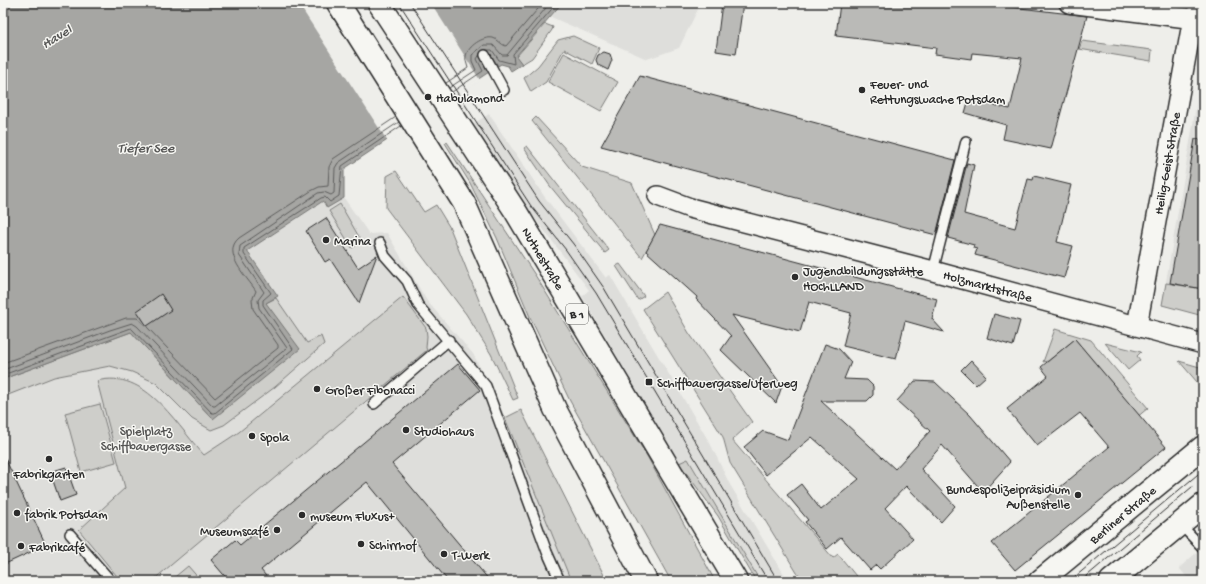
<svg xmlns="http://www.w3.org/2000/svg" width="1206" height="584" font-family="'Gochi Hand',sans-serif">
	<rect width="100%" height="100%" fill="#eeeeea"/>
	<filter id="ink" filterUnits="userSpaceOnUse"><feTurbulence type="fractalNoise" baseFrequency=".025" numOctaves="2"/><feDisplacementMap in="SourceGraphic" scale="8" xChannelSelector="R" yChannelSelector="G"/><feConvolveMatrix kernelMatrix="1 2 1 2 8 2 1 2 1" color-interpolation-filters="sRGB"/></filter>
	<g filter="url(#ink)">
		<!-- built -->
		<path fill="#dededb" d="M562,3h139l-22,45 -32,11 -96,-42z
			M1203,66v250l-41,-11z
			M489,114l55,82 62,82 4,-3 101,170 18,38 59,98h-28l-72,-122 -9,4 -97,-167 7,-6 -67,-89 -49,-77z
			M344,198l25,36 18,-1 40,68 46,53 26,49 72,178h-568v-202l128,-47 83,87 52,-116 12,-7 -31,-45 76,-50 12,2z
			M1203,547v34h-13l-11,-13z"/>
		<!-- green -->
		<path fill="#cececa" stroke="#7c7c7a" d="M545,24l8,3 -1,3 -20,28 -10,6 -6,-7z
			M573,36l26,12 -7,16 -28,-15 -18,33 -15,10 -7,-14 14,-12 20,-26z
			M1082,41l70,9 -1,11 -72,-12z
			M564,53l54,29 -17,29 -53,-29z
			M536,117l46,50 50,16 23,52 -13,23 -110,-137z
			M447,142l88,133 112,181 68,125h-44l-101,-180 -40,-84 -33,-79 -27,-55 -25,-40z
			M527,146l82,104 -4,3 -55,-67 -26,-38z
			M396,171l28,41 12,-7 14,23 68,170 -5,2 -22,-46 -25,-40 -80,-106 1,-32z
			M340,204l22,38 -10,6 -23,-37z
			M620,264l24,32 -6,4 -22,-34z
			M1166,283l37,6v27l-41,-11z
			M665,292l24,41 63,89 -20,18 101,118 5,-4 22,27h-58l-72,-118 -7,-26 -80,-128z
			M403,297l23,31 1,8 -1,12 1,2 -275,231h-31l-42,-51 46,-42 -28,-107c49,-13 79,44 107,74l35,-23z
			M276,298l31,45 14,-7 3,8 -49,43 -51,38 -13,5 -19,-11 -36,-36 -24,-11 -22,-6 -56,11 -51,20v-18l128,-47 82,87 53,-116z
			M1055,329l36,11 57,68 -12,10 -9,-16 -52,-63 -27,22 -5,1z
			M1105,343l36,9 -4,4 3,4 -12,10z
			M1179,361l24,7v21z
			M100,404l16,58 -35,10 -16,-59z
			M521,410l86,171h-36l-66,-163z
			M688,459l72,122h-4l-38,-65 -39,-53z
			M188,566l13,15h-31z"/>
		<!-- water -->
		<path fill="#a6a6a3" stroke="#757573" d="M3,3h559l-46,53 6,8 -11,7 -3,-5 -7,-2 -3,2 -8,-13 -9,5 8,14 -145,97v29l-17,10 -4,-7 -76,50 31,45 -12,7 34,46 -87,70 -82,-87 -128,47z"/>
		<!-- pier -->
		<path fill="#eeeeea" d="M298,3h133l49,77 -92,62z"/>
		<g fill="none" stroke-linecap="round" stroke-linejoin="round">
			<!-- shore -->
			<path stroke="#5c5c5b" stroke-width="1" d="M486,50h6l7,10 15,4 -1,-10 44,-51
				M446,83l22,-15c-1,-4 -3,-8 -2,-12 2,-10 17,-20 27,-18 5,1 8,7 13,8l37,-43
				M449,88l27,-18 -4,-9v-6l12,-10h9l9,10h5l43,-52
				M452,92l31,-21 -6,-12 3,-5
				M147,327l68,71 63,-50v-3l-25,-36 -1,-9 4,-9c-9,-14 -35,-38 -17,-53l72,-47 8,-4 9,-1 1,-19 4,-8 63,-42
				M3,363l123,-45h11l9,8
				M3,370l107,-40 22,-7 5,3 76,80h2l72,-58 -28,-40 -1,-8 6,-8 -25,-37 1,-9 78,-53 6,-1 7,3 3,-2 1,-25 3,-5 61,-41
				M3,375l128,-47 81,85h3l78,-64 -30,-44v-5l8,-7 -27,-39v-6l77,-50 4,-1 5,5 9,-6 3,-30 59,-40"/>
		</g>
		<!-- building -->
		<path fill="#babab7" stroke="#2b2b2b" d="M722,3h21l-7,51 -20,-3z
			M840,3h138l109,13 -36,133 -48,-10 3,-14 -41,-12 4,-14 41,10 12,-51 -50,-5 -1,6 -36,-5 1,-6 -100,-12z
			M604,52l6,2 2,6 -4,10 -10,-5 -2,-5 2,-5z
			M640,76l315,84 -19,75 -335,-89z
			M1195,139l8,1v149l-33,-6z
			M967,163l7,2 -10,49 51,14 13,-49 5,1 1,-4 37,9 -14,57 16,4 -9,32 -89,-23 2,-6 -4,-1 1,-3 -26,-7z
			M326,218l32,50 19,-13 -18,48 -29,-44 -5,3 -19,-31z
			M660,225l277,74 -5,20 12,13 -39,-11 -9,38 -53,-13 8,-33 -42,-11 -9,30 -68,-17 50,71 -6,17 -55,-53 10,-14 -35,-37 1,-2 -51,-46z
			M161,294l10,16 -24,16 -10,-15z
			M994,314l26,7 -7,25 -26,-8z
			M1075,339l91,108 -151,123 -23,-27 117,-96 -29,-34 -43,33 -30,-37 41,-33 -7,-9z
			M825,344l14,5 12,13 -7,17 23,1 6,6v9l-6,6h-46l74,68 35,-38 -33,-30 18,-20 20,1 35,33 40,47 -27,30 -41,-47 -21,24 34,37 -14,16 -35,-36 -21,22 28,31 -33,30 -4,-4 -6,5 -29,-33 -14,12 -22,-27 3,-2 -21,-25 14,-11 20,26 38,-31 -47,-42 -46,38 -22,-28 19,-16 25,9z
			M971,360l15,16 -10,9 -15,-15z
			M458,364l22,26 -88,74 98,117h-42l-81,-99 -106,88 9,11h-41l-18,-21 24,-20 5,5z
			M3,454l43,91 -43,20z
			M66,467l10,28 -16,6 -10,-29z"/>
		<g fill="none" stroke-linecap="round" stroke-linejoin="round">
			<defs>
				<path id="lane" d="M485,55l19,35
					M380,243l5,13 22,25 11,24 68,81 61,166 13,29
					M933,271l33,-130
					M374,404l75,-64
					M1180,524l23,24
					M70,534l41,47"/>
				<path id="street" d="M1069,3l134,17
					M658,196l32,12 243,63 270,73
					M1137,326l56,-308 10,-14"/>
				<path id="secondary" d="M1040,581l163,-134
					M1111,581l92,-76"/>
				<path id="highway" d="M338,3l126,200 91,206 91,172
					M379,3l137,209 220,369"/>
			</defs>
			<!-- lane casing -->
			<use href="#lane" stroke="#2b2b2b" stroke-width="12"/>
			<!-- street casing -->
			<use href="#street" stroke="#2b2b2b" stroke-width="22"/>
			<!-- secondary casing -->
			<use href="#secondary" stroke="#2b2b2b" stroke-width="25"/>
			<!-- highway casing -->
			<use href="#highway" stroke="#2b2b2b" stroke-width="25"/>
			<!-- lane -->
			<use href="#lane" stroke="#f6f6f2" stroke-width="9"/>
			<!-- street -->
			<use href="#street" stroke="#f6f6f2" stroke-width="19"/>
			<!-- secondary -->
			<use href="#secondary" stroke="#f6f6f2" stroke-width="22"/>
			<!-- highway -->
			<use href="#highway" stroke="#f6f6f2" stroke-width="22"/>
			<!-- tram -->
			<path stroke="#2b2b2b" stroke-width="1" d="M399,3l132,203 35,44 30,43 172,288
				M410,3l129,198 35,44 30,43 174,293
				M1070,581l133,-111
				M1081,581l111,-94"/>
		</g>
	</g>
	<!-- markers -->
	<g fill="#2b2b2b" stroke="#f6f6f2" stroke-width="1.5">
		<circle cx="862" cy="90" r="4"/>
		<circle cx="428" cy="97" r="4"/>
		<circle cx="326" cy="240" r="4"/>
		<circle cx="795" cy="277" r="4"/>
		<rect x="645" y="378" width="8" height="8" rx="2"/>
		<circle cx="317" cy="389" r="4"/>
		<circle cx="406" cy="430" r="4"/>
		<circle cx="252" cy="436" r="4"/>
		<circle cx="49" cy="459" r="4"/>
		<circle cx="1078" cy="495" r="4"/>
		<circle cx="17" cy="513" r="4"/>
		<circle cx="302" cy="515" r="4"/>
		<circle cx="277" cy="530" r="4"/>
		<circle cx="361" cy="544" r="4"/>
		<circle cx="21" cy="546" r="4"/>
		<circle cx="444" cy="554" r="4"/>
	</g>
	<g text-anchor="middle" stroke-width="3" stroke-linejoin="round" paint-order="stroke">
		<!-- shield labels -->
		<rect fill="#f6f6f2" stroke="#686867" stroke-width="1" x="566" y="304" width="22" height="20" rx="3"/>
		<g font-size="12" font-weight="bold" fill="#2b2b2b">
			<text x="577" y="318">B 1</text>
		</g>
		<!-- poi labels -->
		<g font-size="13" fill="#2b2b2b" stroke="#f6f6f2" text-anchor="start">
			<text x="870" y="88">Feuer- und<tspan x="870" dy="15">Rettungswache Potsdam</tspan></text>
			<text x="436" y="102">Habulamond</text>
			<text x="334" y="245">Marina</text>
			<text x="803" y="275">Jugendbildungsstätte<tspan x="803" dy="15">HOchLLAND</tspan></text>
			<text x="657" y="387">Schiffbauergasse/Uferweg</text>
			<text x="325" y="394">Großer Fibonacci</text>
			<text x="414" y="435">Studiohaus</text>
			<text x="260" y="441">Spola</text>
			<text x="49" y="478" text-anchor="middle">Fabrikgarten</text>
			<text x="1070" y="493" text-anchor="end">Bundespolizeipräsidium<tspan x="1070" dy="15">Außenstelle</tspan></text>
			<text x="25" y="518">fabrik Potsdam</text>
			<text x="310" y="520">museum Fluxus+</text>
			<text x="269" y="535" text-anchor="end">Museumscafé</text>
			<text x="369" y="549">Schirrhof</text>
			<text x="29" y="551">Fabrikcafé</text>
			<text x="452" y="559">T-Werk</text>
		</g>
		<!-- street labels -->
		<g font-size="13" fill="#2b2b2b" stroke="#f6f6f2">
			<text transform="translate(1166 163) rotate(-80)" y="5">Heilig-Geist-Straße</text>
			<text transform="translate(544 258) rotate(59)" y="5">Nuthestraße</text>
			<text transform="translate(988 285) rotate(15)" y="5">Holzmarktstraße</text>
			<text transform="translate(1122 514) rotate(-40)" y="5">Berliner Straße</text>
		</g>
		<!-- park labels -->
		<g font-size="13" fill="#545453" stroke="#f6f6f2">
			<text x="146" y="435">Spielplatz<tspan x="146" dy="15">Schiffbauergasse</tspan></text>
		</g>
		<!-- water labels -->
		<g font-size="14" font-style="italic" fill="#565655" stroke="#f6f6f2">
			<text transform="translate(56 36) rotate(-32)" y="5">Havel</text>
			<text x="146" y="152">Tiefer See</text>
		</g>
	</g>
	<!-- margin -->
	<rect width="1206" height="584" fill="none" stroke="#f6f6f2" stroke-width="16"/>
	<rect x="8" y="8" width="1190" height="568" fill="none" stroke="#2b2b2b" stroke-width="1.5" filter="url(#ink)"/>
</svg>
